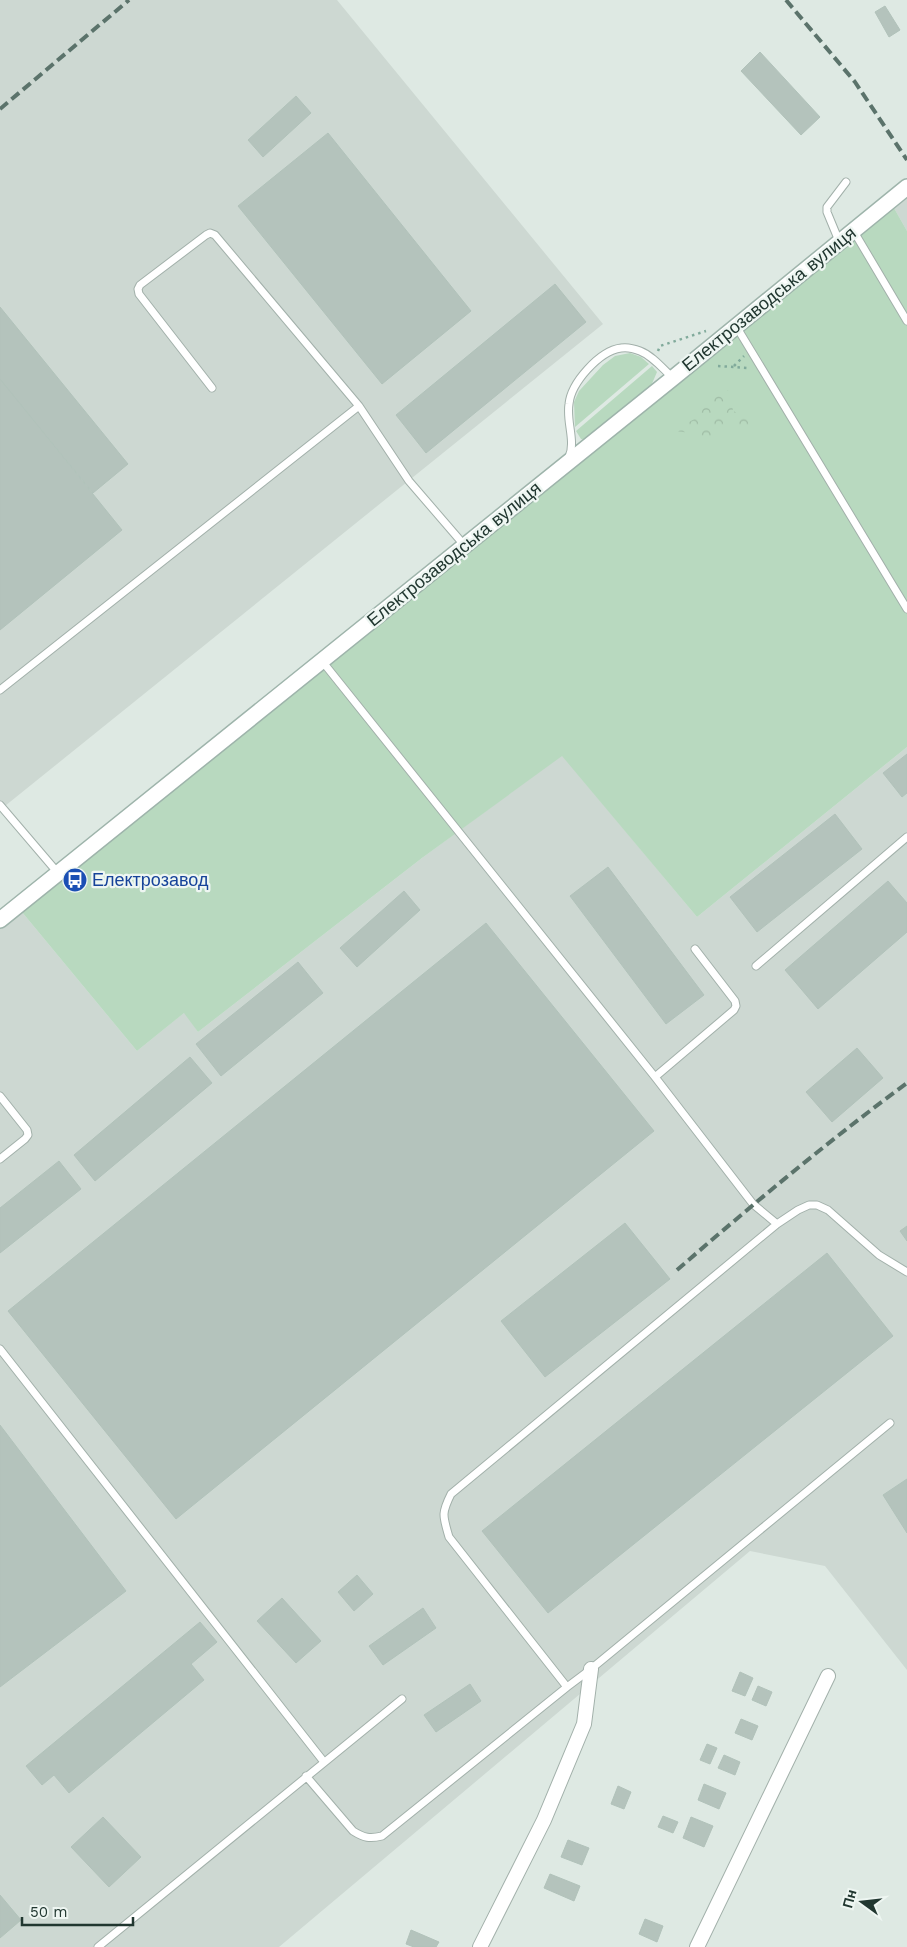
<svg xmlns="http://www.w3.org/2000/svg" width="907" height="1947" font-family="'Work Sans',sans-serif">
	<defs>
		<pattern id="forest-crowns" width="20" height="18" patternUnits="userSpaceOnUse" patternTransform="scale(1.25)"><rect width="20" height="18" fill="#b8d9bf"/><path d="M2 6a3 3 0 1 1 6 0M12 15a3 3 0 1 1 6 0" fill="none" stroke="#9ebba4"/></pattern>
	</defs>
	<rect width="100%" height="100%" fill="#dee9e3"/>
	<!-- built -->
	<path fill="#cdd8d2" d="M0,0h337l266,324 -603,486z
		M907,187v44l-17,-30z
		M907,747v923l-82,-104 -75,-15 -471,396h-279v-1027l17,-14 120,145 48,-39 13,20 224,-174 140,-103 135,162z"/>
	<!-- grass -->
	<path fill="#b8d9bf" d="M890,201l17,30v516l-210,170 -135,-161 -140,102 -224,174 -14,-19 -47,38 -120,-145z
		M630,353l11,4 8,7 -74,63 -1,-25 5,-11 24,-26 12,-9z
		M652,366l5,6 -6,14 -61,52 -5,2 -4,-1 -5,-8z"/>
	<!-- forest -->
	<path fill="url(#forest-crowns)" d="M730,390l3,21 17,7 -2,12 -21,-4 -7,11 -11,7 -11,-2 2,-8 -26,-3 3,-7 12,-2 9,-5 -9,-8c13,-10 25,-17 41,-19z"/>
	<!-- building -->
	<path fill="#b4c3bc" stroke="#b1c2ba" d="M885,6l15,24 -11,7 -14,-25z
		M760,52l60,65 -19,18 -60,-64z
		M296,96l15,17 -48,44 -15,-17z
		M328,133l143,178 -89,73 -144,-178z
		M555,284l31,38 -160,131 -30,-38z
		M0,307l128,157 -35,29 -93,-114z
		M0,379l122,151 -122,100z
		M907,754v39l-5,4 -19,-24z
		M835,814l27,35 -105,83 -27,-35z
		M608,867l96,128 -38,29 -96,-128z
		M888,881l19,22v29l-89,77 -33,-39z
		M404,891l16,19 -63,57 -17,-19z
		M486,923l168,208 -478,388 -168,-208z
		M298,962l25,31 -102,83 -25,-32z
		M857,1048l26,30 -51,44 -26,-30z
		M190,1057l22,26 -117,98 -21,-26z
		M59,1161l22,28 -81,64v-45z
		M625,1223l45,56 -125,98 -44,-56z
		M907,1226v15l-7,-10z
		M827,1253l66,83 -345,277 -66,-82z
		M0,1425l126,166 -126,96z
		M907,1479v54l-24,-38z
		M357,1575l16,19 -19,17 -16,-19z
		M282,1598l39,43 -25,22 -39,-42z
		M423,1608l13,20 -53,37 -14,-19z
		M200,1622l17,20 -26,22 13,16 -135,113 -15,-18 -12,10 -16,-19z
		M740,1672l13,6 -8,18 -13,-5z
		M470,1684l11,17 -45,31 -12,-17z
		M758,1686l14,6 -6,14 -14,-6z
		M741,1719l17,7 -6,14 -17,-7z
		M707,1744l10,4 -7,16 -10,-4z
		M724,1755l16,7 -5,13 -17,-7z
		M704,1784l22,9 -7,16 -21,-9z
		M618,1786l13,6 -7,17 -13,-5z
		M663,1816l15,6 -5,11 -15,-6z
		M103,1817l38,40 -32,30 -38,-40z
		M691,1817l22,9 -9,21 -21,-9z
		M568,1840l21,8 -7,17 -21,-8z
		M550,1874l30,12 -6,15 -30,-13z
		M0,1895l21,25 -21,18z
		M645,1919l18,7 -6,16 -18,-8z
		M411,1930l28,12 -3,5h-22l-8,-3z"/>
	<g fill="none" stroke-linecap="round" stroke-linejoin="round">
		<defs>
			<path id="service" d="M853,230l54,91
				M839,241l-12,-29v-5l19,-25
				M736,326l171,283
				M212,388l-73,-94 -1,-5 2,-4 66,-50 4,-2 5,2 144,171 50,75 56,65
				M569,457c7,-16 -3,-35 0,-53 2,-21 30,-53 52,-56 6,-1 14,1 19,3 13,5 23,18 33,27
				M322,661l333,416 98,127 24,20 -326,270c-10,20 -8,22 -2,43l118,150
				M0,690l359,-284
				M0,805l58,68
				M756,966l151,-129
				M655,1077l79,-67 2,-4 -1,-5 -40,-52
				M0,1096l27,34 1,5 -3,4 -25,20
				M777,1224l21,-14 11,-5h8l11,5 51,45 28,17
				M0,1349l324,413
				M306,1776l47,55c11,7 17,8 29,5l185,-149 24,-18 299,-246
				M98,1947l304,-248"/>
			<path id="minor" d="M480,1947l64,-127 40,-96 7,-55
				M697,1947l131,-271"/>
			<path id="secondary" d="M0,920l673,-542 234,-191"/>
		</defs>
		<!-- service casing -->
		<use href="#service" stroke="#a2b0aa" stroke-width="9"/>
		<!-- minor casing -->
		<use href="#minor" stroke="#a2b0aa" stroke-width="16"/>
		<!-- secondary casing -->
		<use href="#secondary" stroke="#9eb4ab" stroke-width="18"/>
		<!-- path -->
		<path stroke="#81aa9b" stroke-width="2.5" stroke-dasharray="2.5 4" stroke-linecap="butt" d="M658,351l2,-5 46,-15
			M718,366l30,2
			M734,366l10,-10"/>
		<!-- service -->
		<use href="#service" stroke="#fff" stroke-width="7"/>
		<!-- minor -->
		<use href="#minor" stroke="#fff" stroke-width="14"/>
		<!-- secondary -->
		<use href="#secondary" stroke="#fff" stroke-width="15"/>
		<!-- rail -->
		<path stroke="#5b736b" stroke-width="4" stroke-dasharray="10 5" stroke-linecap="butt" d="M786,0l69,82 52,78
			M0,109l129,-109
			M677,1270c75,-65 150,-128 230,-187"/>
	</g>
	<!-- icons -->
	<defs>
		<symbol id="bus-disc" viewBox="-11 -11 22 22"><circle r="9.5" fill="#1a4fb4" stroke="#eef6f2"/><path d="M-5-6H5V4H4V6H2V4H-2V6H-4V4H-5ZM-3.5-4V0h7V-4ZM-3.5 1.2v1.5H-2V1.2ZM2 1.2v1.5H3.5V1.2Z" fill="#fff"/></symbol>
	</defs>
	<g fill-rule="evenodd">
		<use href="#bus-disc" x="61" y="866" width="28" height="28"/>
	</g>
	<g text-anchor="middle" stroke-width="4.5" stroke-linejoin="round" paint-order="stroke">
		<!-- street labels -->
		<g font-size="18" fill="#213730" stroke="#eef6f2">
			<text transform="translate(769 299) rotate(-39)" y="6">Електрозаводська вулиця</text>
			<text transform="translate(454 554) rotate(-39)" y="6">Електрозаводська вулиця</text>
		</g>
		<!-- transit labels -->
		<g font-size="18" fill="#164399" stroke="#eef6f2" text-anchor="start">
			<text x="92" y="886">Електрозавод</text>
		</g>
	</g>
	<!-- north arrow -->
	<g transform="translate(862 1902) rotate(285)" stroke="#eef6f2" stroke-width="4" paint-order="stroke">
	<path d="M0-4L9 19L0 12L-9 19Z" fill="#213730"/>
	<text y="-8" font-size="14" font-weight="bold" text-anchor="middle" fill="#213730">Пн</text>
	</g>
	<!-- scale -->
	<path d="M22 1917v8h111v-8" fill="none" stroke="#213730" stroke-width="2.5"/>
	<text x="30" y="1917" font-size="15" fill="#213730" stroke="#eef6f2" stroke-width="4" paint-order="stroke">50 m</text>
</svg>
